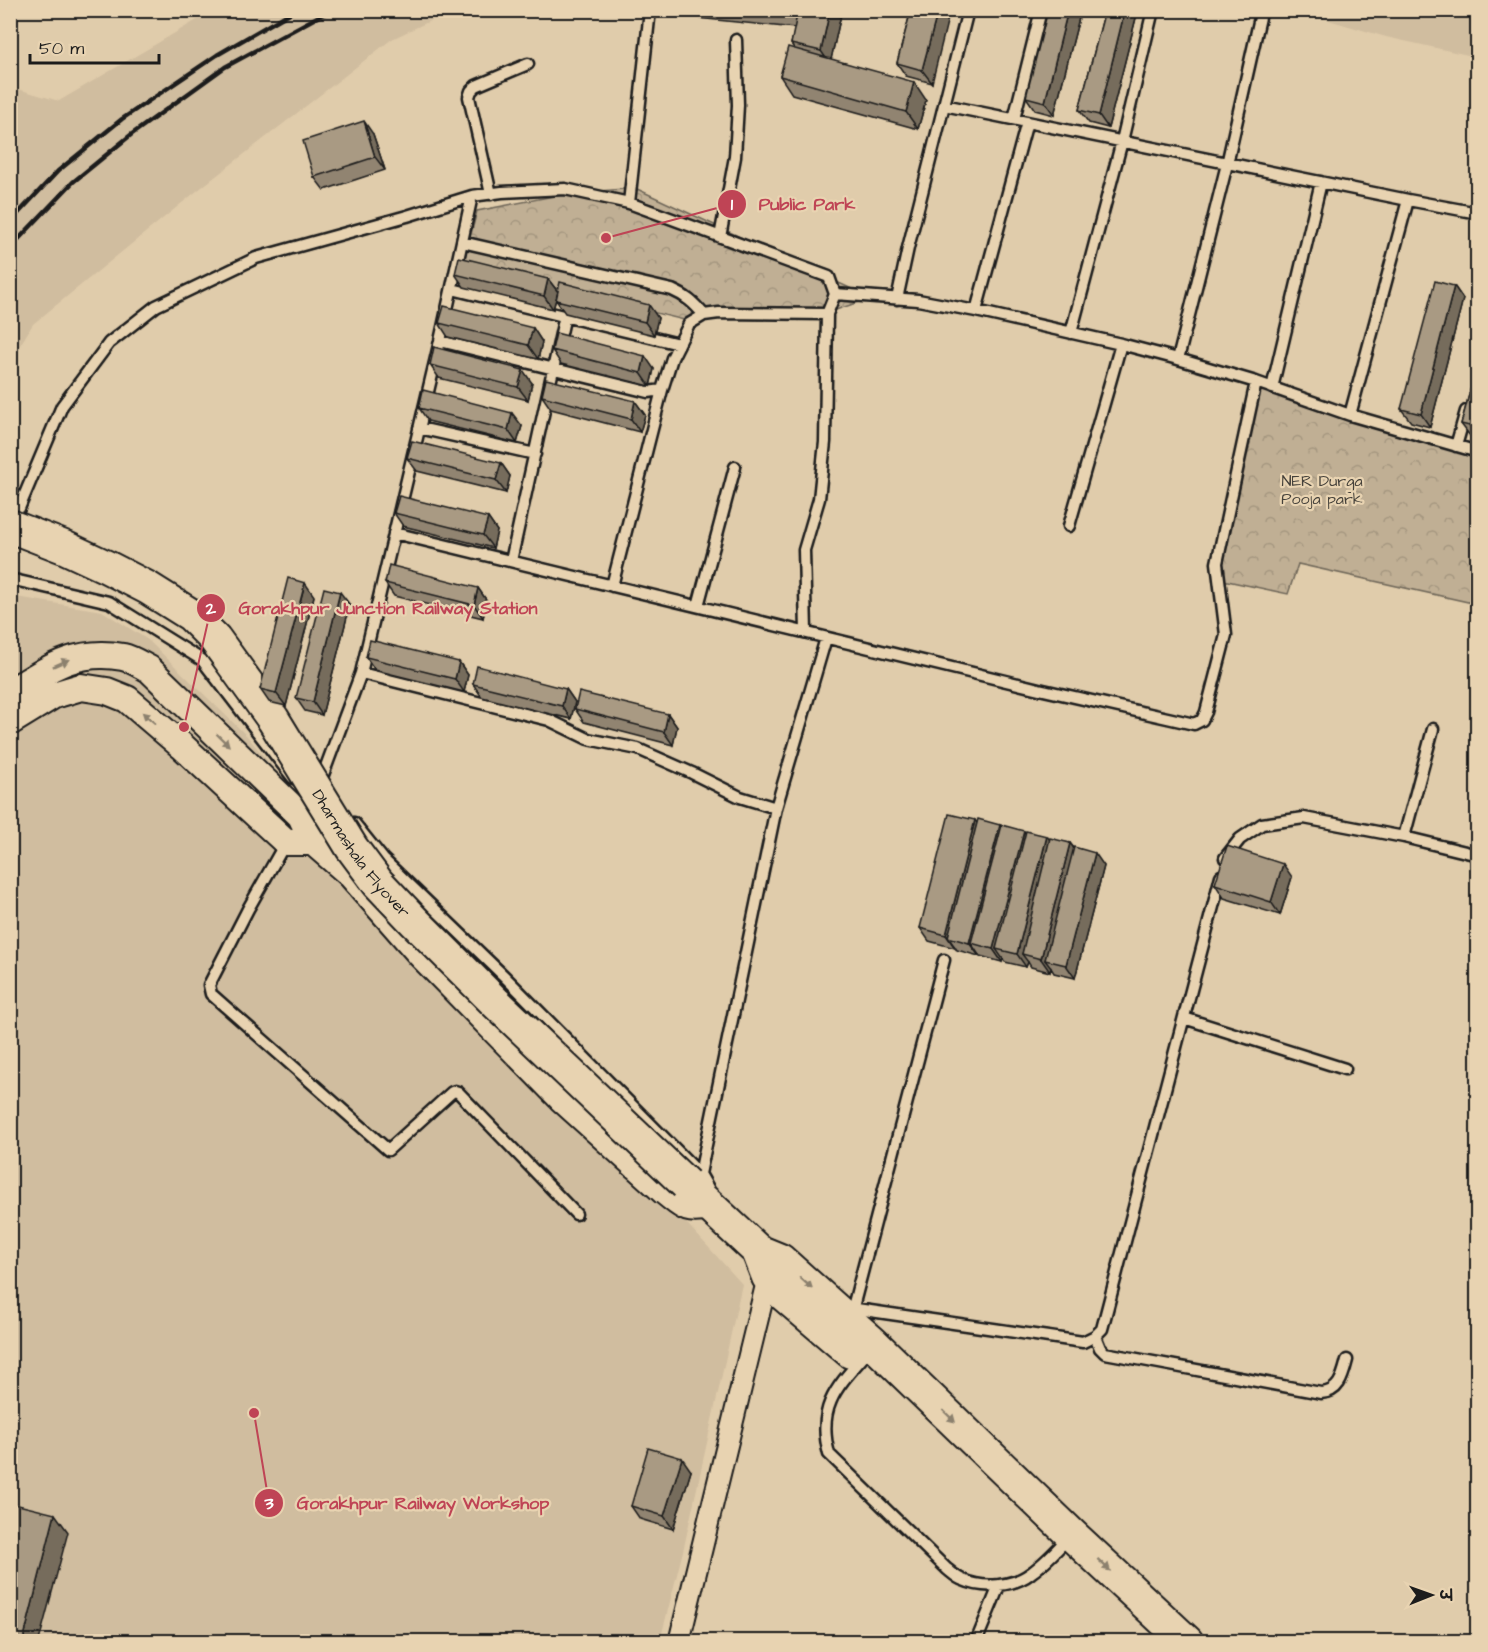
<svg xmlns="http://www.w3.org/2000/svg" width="1488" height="1652" font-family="'Architects Daughter','Playpen Sans Deva',sans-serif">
	<defs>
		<pattern id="park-crowns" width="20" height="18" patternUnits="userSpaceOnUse" patternTransform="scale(1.5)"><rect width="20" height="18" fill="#c0af94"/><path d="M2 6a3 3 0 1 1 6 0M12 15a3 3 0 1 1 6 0" fill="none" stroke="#a4967f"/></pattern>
	</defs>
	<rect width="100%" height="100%" fill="#e0ccab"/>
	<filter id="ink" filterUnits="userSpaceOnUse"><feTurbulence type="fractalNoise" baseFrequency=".0167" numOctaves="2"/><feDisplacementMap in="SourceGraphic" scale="12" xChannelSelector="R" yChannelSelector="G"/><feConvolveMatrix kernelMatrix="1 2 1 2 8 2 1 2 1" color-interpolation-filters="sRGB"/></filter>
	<g filter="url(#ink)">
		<!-- built -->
		<path fill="#d0bd9f" d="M214,10l237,1 -59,28 -199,155 -160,130 -22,36v-273l48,14z
			M1298,11h179v46l-91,-20z
			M10,596l92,15 46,29 99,96 51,61 444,487 -58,263 -24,94h-649z"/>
		<!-- park -->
		<path fill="url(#park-crowns)" stroke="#6e6658" stroke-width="1.5" d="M635,188l236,110 -41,14 -111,-2 -31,11 -225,-56 14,-54 87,-17z
			M1259,384l218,70v150l-179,-40 -10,30 -65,-14 -6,-17z"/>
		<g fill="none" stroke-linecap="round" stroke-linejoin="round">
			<defs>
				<path id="service" d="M650,10l-21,193 200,74 6,17
					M944,105l464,95
					M1014,119l27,-109
					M491,194l-22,-97 2,-6 5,-5 52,-22
					M720,237l15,-80 3,-52 -2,-65
					M462,242l210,48c14,6 22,13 32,25
					M452,289l227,55
					M897,299l11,-51 60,-238
					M976,311l51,-189
					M1071,333l51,-192 31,-131
					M440,341l208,51 14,-2 10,-32 17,-34 15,-9 15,-2 108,1 8,-20 83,6 58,11 145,33 57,15 78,23 94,33 128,37
					M1178,359l49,-195 34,-151
					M1272,388l49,-206
					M1350,415l58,-215 70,13
					M419,428l116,26
					M1456,446l10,-35
					M12,525l50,-119 47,-63 47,-37 100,-48 151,-42 65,-20 30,-4 63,-3 64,14
					M1069,526l52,-182
					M394,533l645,156 155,35 8,-4 4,-8 20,-77 -9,-72 39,-181
					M511,561l54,-246
					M10,579l99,23 93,58 91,118
					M612,586l50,-196
					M698,606l37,-139
					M806,632l-2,-82 15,-51 6,-57 2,-128
					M361,673l188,47 39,19 50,10 54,24 48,24 36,11
					M318,785l3,-5 40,-107 79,-332 32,-145
					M354,823l29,36 121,117 196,198 8,14 1,6
					M1404,837l29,-108
					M287,840l-39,69 -39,76 2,9 177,156 64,-58 3,-1 3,1 118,122
					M1225,858l15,-19 22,-15 42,-6 100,19 74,18
					M1184,1018l161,51
					M700,1174l76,-366 50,-170
					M843,1307l240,35 12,-6 7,-7 119,-453
					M853,1307l91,-347
					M1095,1336l5,12 5,5 216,40c19,-1 22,-18 26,-33
					M864,1356c-29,33 -47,52 -35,98l118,115c5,4 10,9 16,11 20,9 50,7 68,-7 14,-10 26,-23 38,-36
					M976,1642l23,-56"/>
				<path id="minor" d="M679,1642l89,-365 4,-5"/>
				<path id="tertiary" d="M10,692c38,-23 66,-44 113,-35 9,2 18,8 26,12l152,147 12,26 38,33 70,80 140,143 104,94c18,14 20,20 44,15
					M10,722l44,-27 27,-8 26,4 20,8 55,47 104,96h27"/>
				<path id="primary" d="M686,1184l72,67 22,9 94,84 198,191 115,107
					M758,1251l10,26 15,17 68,58"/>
			</defs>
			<!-- service casing -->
			<use href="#service" stroke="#1c1c1c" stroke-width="15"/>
			<!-- minor casing -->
			<use href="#minor" stroke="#1c1c1c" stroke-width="24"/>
			<!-- tertiary casing -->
			<use href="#tertiary" stroke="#1c1c1c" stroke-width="30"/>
			<!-- primary casing -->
			<use href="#primary" stroke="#1c1c1c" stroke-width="36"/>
			<!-- service -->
			<use href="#service" stroke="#e8d3b1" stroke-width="10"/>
			<!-- minor -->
			<use href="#minor" stroke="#e8d3b1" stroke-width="20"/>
			<!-- tertiary -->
			<use href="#tertiary" stroke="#e8d3b1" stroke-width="26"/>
			<!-- primary -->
			<use href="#primary" stroke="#e8d3b1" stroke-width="32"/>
			<!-- rail -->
			<path stroke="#1c1c1c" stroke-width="4.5" d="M10,23l4,-13
				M10,222l48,-51 64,-52 95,-64 78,-45
				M10,248l63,-66 59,-48 93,-67 96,-52 12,-5"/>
			<defs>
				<g id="primary-bridge">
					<path id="s1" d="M10,526l54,21 43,20 41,21 43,27 24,24 58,80 79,129 26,35 37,39 80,80 191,182"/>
				</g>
			</defs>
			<!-- primary-bridge casing -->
			<use href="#primary-bridge" stroke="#1c1c1c" stroke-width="36" stroke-linecap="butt"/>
			<!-- primary-bridge -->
			<use href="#primary-bridge" stroke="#e8d3b1" stroke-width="32"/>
		</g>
		<!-- wall -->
		<path fill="#918471" stroke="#1c1c1c" stroke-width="1.5" d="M664,10h178l-11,49 95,41 -8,29 -126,-35 -12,-18 14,-28 -3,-4 4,-16 -128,-13z
			M911,10l21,73 -26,-7 -9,-13z
			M1048,10h33l-27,105 -19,-5 -9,-13z
			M1105,10h33l-30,118 -19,-5 -10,-13z
			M373,134l12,36 -61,20 -10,-13z
			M455,274l93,5 10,13 -5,17 -89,-22z
			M1454,286l9,13 -33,128 -19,-5 -10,-13z
			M556,300l102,18 -4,17 -89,-22z
			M439,323l94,5 9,14 -4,17 -90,-22z
			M552,350l102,19 -4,17 -89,-22z
			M1478,362v77l-7,-2 -10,-13z
			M430,365l102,18 -4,17 -89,-22z
			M542,396l93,5 10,14 -5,17 -89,-23z
			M419,408l103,18 -5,17 -89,-22z
			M407,458l94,5 9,13 -4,17 -89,-22z
			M394,513l94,5 9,13 -4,17 -90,-22z
			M385,583l93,5 9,13 -4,17 -89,-22z
			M314,596l-28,110 -17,-4 -9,-13z
			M350,605l-28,110 -17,-4 -9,-13z
			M366,657l93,5 9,13 -4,17 -89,-22z
			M473,684l93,5 9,13 -4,17 -89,-22z
			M575,709l93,5 9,13 -4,18 -89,-23z
			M977,823l23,2 1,2 49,13 20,3 4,5 30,18 -29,112 -21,-5 -3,-5 -1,4 -19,-5 -3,-5 -2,5 -21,-5 -2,-3 -1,3 -22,-6 -1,-1v1l-22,-6 -2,-3v1l-26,-7 -9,-13z
			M1292,877l-12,38 -56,-17 -9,-14z
			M691,1471l-18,58 -33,-10 -9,-13z"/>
		<!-- shaded-wall -->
		<path fill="#766c5c" stroke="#1c1c1c" stroke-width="1.5" d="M793,10h14l-2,19 -12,-17z
			M830,10h12l-12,54 -9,-13z
			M938,10h12l-18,73 -10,-13z
			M1068,10h13l-27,105 -9,-13z
			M1125,10h13l-30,118 -9,-13z
			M914,82l12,18 -8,29 -12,-17z
			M364,121l9,13 12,36 -10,-13z
			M548,279l10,13 -5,17 -9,-13z
			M1454,286l9,13 -33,128 -9,-13z
			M649,305l9,13 -4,17 -9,-13z
			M533,328l9,14 -4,17 -10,-14z
			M645,356l9,13 -4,17 -9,-13z
			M523,370l9,13 -4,17 -10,-13z
			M635,401l10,14 -5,17 -9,-13z
			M512,413l10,13 -5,17 -9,-13z
			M501,463l9,13 -4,17 -10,-13z
			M488,518l9,13 -4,17 -10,-13z
			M305,583l9,13 -28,110 -10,-13z
			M478,588l9,13 -4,17 -9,-13z
			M340,592l10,13 -28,110 -9,-13z
			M459,662l9,13 -4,17 -9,-13z
			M566,689l9,13 -4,17 -9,-13z
			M668,714l9,13 -4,18 -9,-13z
			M975,820l9,13 -36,104 7,10v1l-9,-13z
			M1000,825l9,13 -38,105 8,12v1l-10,-13z
			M1024,831l9,13 -37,105 7,10 -1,3 -9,-13z
			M1047,836l10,14 -35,104 6,8 -2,5 -9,-13z
			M1070,843l9,13 -34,104 6,8 -1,4 -9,-13z
			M1095,853l9,13 -29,112 -9,-13z
			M1283,864l9,13 -12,38 -9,-13z
			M682,1458l9,13 -18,58 -9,-13z
			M55,1514l13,18 -29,109h-16z"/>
		<!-- building -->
		<path fill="#a99a83" stroke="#1c1c1c" stroke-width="1.5" d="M778,10h15v2z
			M798,10h32l-9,41 -30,-7z
			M911,10h27l-16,60 -25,-7z
			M1048,10h20l-23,92 -19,-5z
			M1105,10h20l-26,105 -20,-5z
			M788,47l126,35 -8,30 -126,-36z
			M364,121l11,36 -61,20 -11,-36z
			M459,257l89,22 -4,17 -89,-22z
			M1435,281l19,5 -33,128 -20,-5z
			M560,282l89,23 -4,17 -89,-22z
			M444,306l89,22 -5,17 -89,-22z
			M556,333l89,23 -4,17 -89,-23z
			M434,347l89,23 -5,17 -88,-22z
			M1478,362v66l-17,-4z
			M546,379l89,22 -4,18 -89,-23z
			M423,390l89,23 -4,17 -89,-22z
			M412,441l89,22 -5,17 -89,-22z
			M399,496l89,22 -5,17 -89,-22z
			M389,565l89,23 -4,17 -89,-22z
			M288,578l17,5 -29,110 -16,-4z
			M324,588l16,4 -27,110 -17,-4z
			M370,640l89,22 -4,17 -89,-22z
			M477,666l89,23 -4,17 -89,-22z
			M579,692l89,22 -4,18 -89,-23z
			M949,814l26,6 -29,115 -26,-7z
			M978,819l22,6 -31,118 -21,-6z
			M1002,825l22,6 -31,118 -22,-6z
			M1026,831l21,5 -30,118 -21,-5z
			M1050,838l20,5 -29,116 -19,-5z
			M1227,846l56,18 -12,38 -56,-18z
			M1074,847l21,6 -29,112 -21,-5z
			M648,1448l34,10 -18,58 -33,-10z
			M10,1503l45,11 -32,127h-13z"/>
		<!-- one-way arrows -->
		<defs><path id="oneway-solid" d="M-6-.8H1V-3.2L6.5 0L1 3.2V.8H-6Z" transform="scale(1.5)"/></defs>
		<g fill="#8c816e">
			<use href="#oneway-solid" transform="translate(61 663) rotate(-24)"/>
			<use href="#oneway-solid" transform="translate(149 718) rotate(-139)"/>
			<use href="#oneway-solid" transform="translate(223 740) rotate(44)"/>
			<use href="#oneway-solid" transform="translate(806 1283) rotate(42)"/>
			<use href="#oneway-solid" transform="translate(949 1416) rotate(44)"/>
			<use href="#oneway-solid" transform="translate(1104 1565) rotate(43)"/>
		</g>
	</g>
	<g text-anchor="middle" stroke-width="4.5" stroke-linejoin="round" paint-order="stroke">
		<!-- park labels -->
		<g font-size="16" fill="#45413a" stroke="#e8d3b1">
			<text x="1322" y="486">NER Durga<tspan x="1322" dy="18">Pooja park</tspan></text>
		</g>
		<!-- street labels -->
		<g font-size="16" fill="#1c1c1c" stroke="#e8d3b1">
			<text dy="6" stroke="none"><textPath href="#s1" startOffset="496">Dharmashala Flyover</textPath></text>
		</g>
	</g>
	<!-- callouts -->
	<path fill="none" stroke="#bf4455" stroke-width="2" d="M606 238L732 204M184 727L211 608M254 1413L269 1503"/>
	<g fill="#bf4455" stroke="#e8d3b1" stroke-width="2">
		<circle cx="606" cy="238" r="6"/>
		<circle cx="184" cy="727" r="6"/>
		<circle cx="254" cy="1413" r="6"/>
		<circle cx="732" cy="204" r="15"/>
		<circle cx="211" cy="608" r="15"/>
		<circle cx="269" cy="1503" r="15"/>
	</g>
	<g font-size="18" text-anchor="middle" font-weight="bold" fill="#fff">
		<text x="732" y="210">1</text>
		<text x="211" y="614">2</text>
		<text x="269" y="1509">3</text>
	</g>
	<g font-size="18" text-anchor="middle" font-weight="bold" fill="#bf4455" stroke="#e8d3b1" stroke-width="4.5" stroke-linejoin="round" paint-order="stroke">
		<text x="807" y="210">Public Park</text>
		<text x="388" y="614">Gorakhpur Junction Railway Station</text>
		<text x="423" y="1509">Gorakhpur Railway Workshop</text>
	</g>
	<!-- margin -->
	<rect width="1488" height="1652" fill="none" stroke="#e8d3b1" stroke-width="36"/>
	<rect x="18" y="18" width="1452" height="1616" fill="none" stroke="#1c1c1c" stroke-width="2" filter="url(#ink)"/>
	<!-- north arrow -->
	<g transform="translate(1431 1595) rotate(89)" stroke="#e8d3b1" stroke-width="4.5" paint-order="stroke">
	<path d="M0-4.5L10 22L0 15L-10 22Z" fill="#1c1c1c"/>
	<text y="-9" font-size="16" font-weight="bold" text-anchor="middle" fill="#1c1c1c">उ</text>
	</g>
	<!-- scale -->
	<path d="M30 54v9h129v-9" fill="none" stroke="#1c1c1c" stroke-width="3"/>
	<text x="39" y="54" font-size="18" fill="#1c1c1c" stroke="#e8d3b1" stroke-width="4.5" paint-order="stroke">50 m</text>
</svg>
